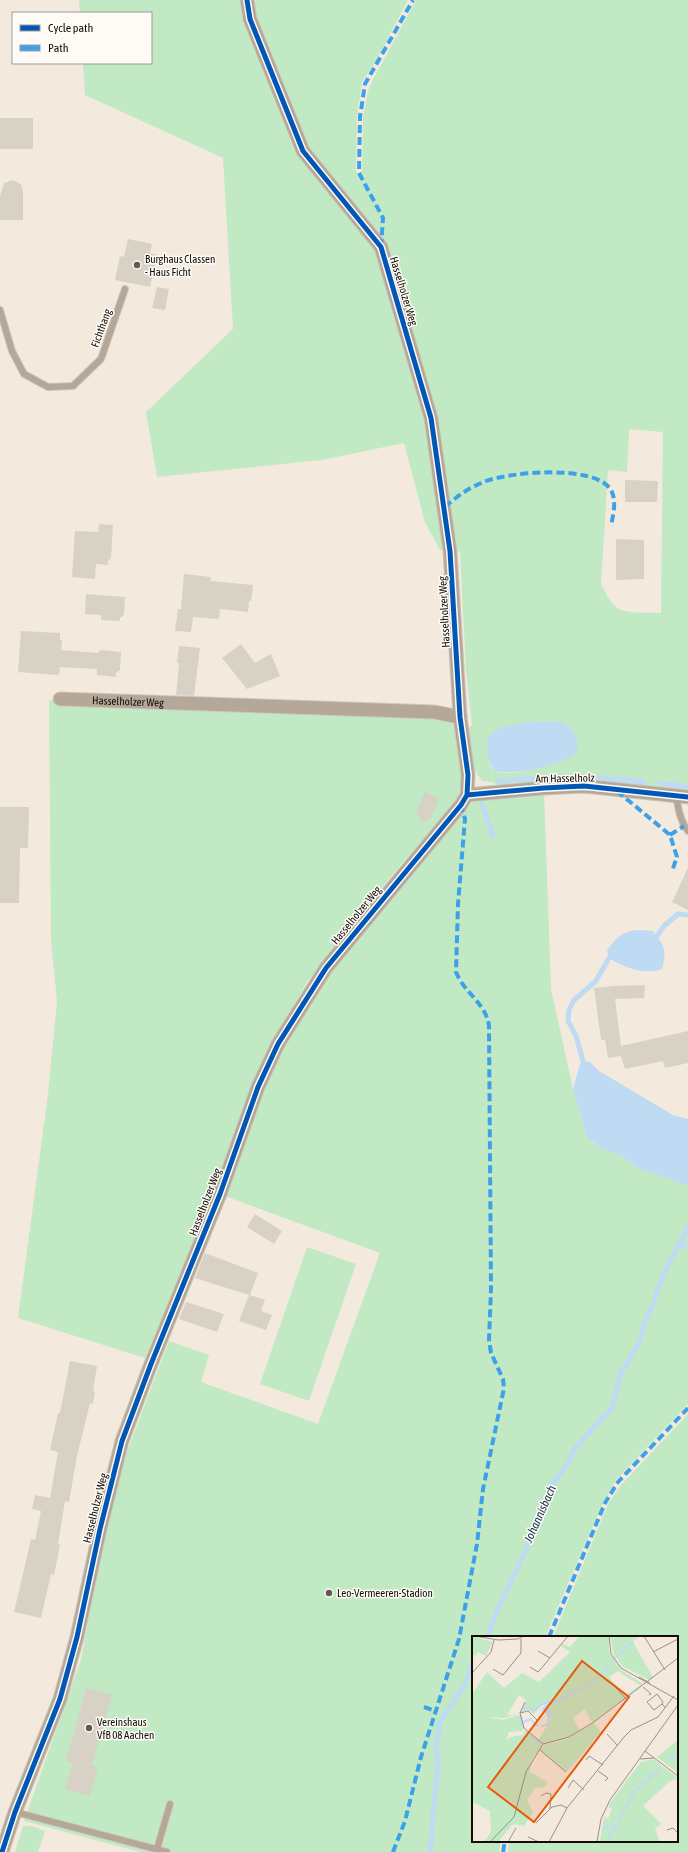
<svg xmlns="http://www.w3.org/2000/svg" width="688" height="1852" font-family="'Asap Condensed',sans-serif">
	<rect width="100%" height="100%" fill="#f3eadd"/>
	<!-- green -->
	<path fill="#c1e9c4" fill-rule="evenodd" d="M79,0h161l3,18 50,129 16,6 -54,-136 -3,-17h156l-32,61 -14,21 -5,35 -1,55 6,3 1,-58 6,-30 47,-87h272v791l-188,-5 -8,-4 -10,-1 -9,-13 -5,-40 4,-3 -6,-53 -6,-121 -20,-1 -15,-28 -21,-79 -82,17 -165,17 -11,-65 87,-83 -10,-171 -138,-63 -2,-32h68v-50h-71zM629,429l34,3 -2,181c-10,-1 -36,1 -44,-5 -7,-6 -12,-16 -16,-24l7,-114 19,2zM557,721l3,40c-15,3 -51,19 -66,9 -4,-3 -5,-9 -5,-14 -1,-7 -2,-13 1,-21 21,-13 42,-13 67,-14z
		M49,700l393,17 11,4c4,26 15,61 1,85l-49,54 -51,62 -47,60 -21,36 -33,68 -38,104 -53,131 -17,37 -127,-40 30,-224 9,-92 -6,-62z
		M544,793l7,196 22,100 14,48 14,11 22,9 13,10 52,19v218l-72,76 -13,23 -58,134h-72v204h28l-2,11h-359l-116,-31 57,-161 25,-136 22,-75 41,-108 40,14 -8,27 117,42 62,-171 -155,-57 40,-109 30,-63 26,-44 138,-167 15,-12z
		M307,1247l49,17 -47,137 -49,-17z
		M688,1414v438h-180l1,-11h168v-204h-124l55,-133 14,-20z
		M23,1826h9l13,5 -7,21h-23z"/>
	<!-- water -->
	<path fill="#bfdbf4" d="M557,721c15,5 22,15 20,31l-5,4c-21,10 -54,20 -77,15 -6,-8 -8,-15 -8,-24 1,-4 0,-9 3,-12 13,-14 49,-13 67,-14z
		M639,930l14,1c12,15 14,20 9,38 -17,6 -38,-1 -53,-11l-2,-7c9,-14 15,-20 32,-21z
		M589,1061l10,10 74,44 15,4v67l-52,-19 -13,-10 -22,-9 -14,-11 -14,-48 7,-25z"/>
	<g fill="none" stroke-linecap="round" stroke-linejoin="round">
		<!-- stream -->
		<path stroke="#bfdbf4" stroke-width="5" d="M498,781c49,-4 98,-5 146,1
			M660,783l28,4
			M482,804l11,32
			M652,939l5,-3 7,-10 14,-12 10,1
			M585,1068l-9,-32 -8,-15 1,-11 5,-10 22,-19 13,-23 4,-2
			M678,1247l10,-3
			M487,1637l14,-35 27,-56 24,-62 15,-19 8,-17 37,-40 9,-35 19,-32 5,-20 6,-12 12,-34 25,-48
			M430,1852l8,-91 -2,-13 4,-26 25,-38 8,-22"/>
	</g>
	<!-- building -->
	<path fill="#d8d1c6" d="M0,118h33v31h-33z
		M13,180l8,4 2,8v28h-23v-24l4,-13z
		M128,239l24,5 -2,9 7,2 -7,32 -35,-7 5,-24 4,1z
		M157,287l12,2 -4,21 -13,-2z
		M625,480l33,1 -1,21h-32z
		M99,524l14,1 -2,33 -3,3v4l-12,-1 -1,15 -23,-2 3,-46 23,1z
		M616,539l28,1v39l-28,1z
		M184,574l27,3 -1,4 43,4 -2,16h-2l-1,11 -28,-3 -1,10 -26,-2 -2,15 -16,-1 3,-22h3z
		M86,594l39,3 -1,18 -4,3v3l-19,-1v-5l-16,-1z
		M21,631l39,2v7h2l-1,10 38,3v-3l22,2 -1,18 -4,3v4l-19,-2v-6l-37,-2 -1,8 -41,-3z
		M241,644l14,19 16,-9 9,22 -33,13 -25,-31z
		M179,646l21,2 -6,48 -18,-1 3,-32h-2z
		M425,792l14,6 -8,20 -7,5 -8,-11z
		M0,807h29l-1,41h-8l-1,55h-19z
		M688,868v42l-16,-8z
		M645,985l-1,13 -29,1 6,47 67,-15v32l-23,5 -2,-7 -38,8 -4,-13 -13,2 -3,-18h-4l-7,-52 20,-2z
		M255,1214l27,17 -8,13 -27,-17z
		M205,1253l53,20 -8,22 15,5 -4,11 11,4 -6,15 -27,-9 10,-26 -54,-17z
		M186,1302l38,12 -7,18 -38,-13z
		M70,1361l27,5 -4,25 2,1 -2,12 -3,-1 -13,53 -8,46 -4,-1 -7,43 2,1 -6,30 -3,-1 -10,44 -27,-6 17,-73 4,1 6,-29 -9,-2 3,-14 15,3 8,-46 -8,-2 8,-37h2z
		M86,1688l26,7 -20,70 6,2 -8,29 -25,-7 8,-26 -7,-2z"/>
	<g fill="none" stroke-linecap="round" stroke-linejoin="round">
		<defs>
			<path id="service" d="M0,310l12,41 12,23 24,13 25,-1 28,-27 24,-70
				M676,795c2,12 4,26 12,36
				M15,1812l152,40
				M157,1849l13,-45"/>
			<g id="minor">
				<path id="s1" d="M60,699l374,13 26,5"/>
				<path d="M467,795l77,-7 40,-2 104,11"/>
				<path d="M2,1852l13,-40 45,-113 17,-62 23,-108 22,-88 29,-77 69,-170 38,-107 20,-43 48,-76 135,-163 6,-10 1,-20 -8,-58 -10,-166 -19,-133 -50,-171 -78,-96 -53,-132 -3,-19"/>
			</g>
		</defs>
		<!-- service casing -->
		<use href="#service" stroke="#cdc6bc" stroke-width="8"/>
		<!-- minor casing -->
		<use href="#minor" stroke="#cdc6bc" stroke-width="15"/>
		<!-- service -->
		<use href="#service" stroke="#b5a898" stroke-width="6"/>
		<!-- minor -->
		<use href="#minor" stroke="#b5a898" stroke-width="13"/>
		<!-- quiet -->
		<path stroke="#3da1e9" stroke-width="4" stroke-dasharray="8 4" stroke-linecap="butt" d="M381,247l2,-29 -24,-45 1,-56 5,-33 48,-84
			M445,507c12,-11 25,-20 41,-26 25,-9 109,-17 125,9 6,11 2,25 0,36
			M617,791l53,44 7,22 -5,14
			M670,835l14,-9
			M549,1637l56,-134 13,-21 70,-74
			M424,1707l12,4
			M393,1852l12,-31 16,-64 38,-118 18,-95 6,-55 21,-101 -1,-9 -12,-26 -2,-13 2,-50 -2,-264c-3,-23 -25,-33 -33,-54l2,-68 7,-85 -4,-14
			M503,1852l2,-11"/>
		<defs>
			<path id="cycleway" d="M467,795l77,-7 40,-2 104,11
				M2,1852l13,-40 45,-113 17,-62 23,-108 22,-88 29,-77 69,-170 38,-107 20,-43 48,-76 135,-163 6,-10 1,-20 -8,-58 -10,-166 -19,-133 -50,-171 -78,-96 -53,-132 -3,-19"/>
		</defs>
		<!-- cycleway casing -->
		<use href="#cycleway" stroke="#fefbf6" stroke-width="8"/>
		<!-- cycleway -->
		<use href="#cycleway" stroke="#0057b8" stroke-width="5"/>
	</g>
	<!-- markers -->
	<g fill="#615a51" stroke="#fefbf6" stroke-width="1.5">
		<circle cx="137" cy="265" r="4"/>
		<circle cx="329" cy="1593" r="4"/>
		<circle cx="89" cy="1728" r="4"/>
	</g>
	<g text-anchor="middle" stroke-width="3" stroke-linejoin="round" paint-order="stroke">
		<!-- poi labels -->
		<g font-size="11" fill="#120c05" stroke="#fefbf6" text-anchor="start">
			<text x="145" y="263">Burghaus Classen<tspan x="145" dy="13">- Haus Ficht</tspan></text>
			<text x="337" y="1597">Leo-Vermeeren-Stadion</text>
			<text x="97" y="1726">Vereinshaus<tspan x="97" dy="13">VfB 08 Aachen</tspan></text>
		</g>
		<!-- street labels -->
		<g font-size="11" fill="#120c05" stroke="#fefbf6">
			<text transform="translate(404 291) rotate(73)" y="4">Hasselholzer Weg</text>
			<text transform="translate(101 328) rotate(-70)" y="4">Fichthang</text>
			<text transform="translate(444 612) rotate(-93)" y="4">Hasselholzer Weg</text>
			<text dy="4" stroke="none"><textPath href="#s1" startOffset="68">Hasselholzer Weg</textPath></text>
			<text transform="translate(565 778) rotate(-1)" y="4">Am Hasselholz</text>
			<text transform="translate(356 915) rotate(-51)" y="4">Hasselholzer Weg</text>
			<text transform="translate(205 1202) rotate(-69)" y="4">Hasselholzer Weg</text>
			<text transform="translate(95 1508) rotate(-76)" y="4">Hasselholzer Weg</text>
		</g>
		<!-- water labels -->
		<g font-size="12" font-style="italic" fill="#0e2e49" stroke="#fefbf6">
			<text transform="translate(540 1514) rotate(-66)" y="4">Johannisbach</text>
		</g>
	</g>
	<!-- overview -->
	<g transform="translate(472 1636)">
		<rect width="206" height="206" fill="#f3eadd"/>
		<path d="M0,0l20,6 -6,14 -8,-4 -2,4 -4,-2zM108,0h29v16l11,17 23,15 -51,39 -7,-14 -12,9 7,12 -13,8 -22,6 -7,-3 15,-26 -7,-11 -4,1 -8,9 -7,-4 -6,2 5,-12 -7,-5 -12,20 10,-1 -13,4 -17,-1 16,3 16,-5 4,16 -14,1 -3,9 4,-4 13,-2 2,-5 16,13 1,3 -11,15 -1,11 18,10 -3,5 -10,1 -8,12 6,12 -9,14 -11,-2 -15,18h-14l7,-10 -1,-21 -18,-9v-108l15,-22 17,16 18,-15 17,9 31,-30 -9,-6 2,-2 7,3zM146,35l7,5 15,9 -15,11 -16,-19zM138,0h27l-1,5 -3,-4 1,7 19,33 -4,3 -27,-14 -5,-8 -2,1zM122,87l7,9 -34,40 -27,-22 4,-5 23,-6zM206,104v33l-21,-16zM181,123l25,19v5l-2,-4 -6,2 -27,25 18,18 -6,5 5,13h-60l4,-25 4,2 4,-10 -4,-2 4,-7 29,-38z" fill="#c1e9c4" fill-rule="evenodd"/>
		<path d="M74,68l7,11 -4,5 -5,-10 -5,3z" fill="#bfdbf4"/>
		<path fill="none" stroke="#bfdbf4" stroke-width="2" d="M145,21l16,-16M129,38l10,-11M75,70l46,-23 7,-9M50,75l3,-3 9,2 12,-8 6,1M48,80l3,13M51,86l8,-3 4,6h3M69,90l6,-1 2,-6M59,100l9,8M196,124l10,-7M132,191l13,-1M136,205l26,-49 27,-24"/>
		<path fill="none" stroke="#999187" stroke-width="1" d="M3,0l23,4 20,-1 6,-3M137,0l2,18 10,14 57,32M172,0l21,34M66,15l12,7M181,16l25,-13M58,31l8,5 2,-2 28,-34M21,33l10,6 18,-22v-14M0,37l19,-21 3,-12M167,41l11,6M141,48l13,15M171,51l8,7 -2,1M53,66l-5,11 4,15 19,16M190,68l1,-2 -6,-8 -10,8 7,8 8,-6 4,4M48,77l8,-2 9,9M135,98l11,12M68,114l26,22M173,115l33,25M168,123l14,-1M114,124l3,-4 14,9M126,135l10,7 -3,3M96,152l5,-8 11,10M69,160l5,-3 5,1 -1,15M64,187l16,-16 9,-2 6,3M195,194l6,-2 5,5M56,201l11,5M18,206l24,-25 12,-45 17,-28 26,-7 25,-15 84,-64M36,206l8,-14M77,206l18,-34 57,-71 7,-7 27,-13 16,-21M125,206l4,-23 9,-19 68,-95"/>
		<path fill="#e8590c" fill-opacity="0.15" stroke="#e8590c" stroke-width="2" d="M110,25l47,36 -95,125 -46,-35z"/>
		<rect width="206" height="206" fill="none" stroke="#120c05" stroke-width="2"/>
	</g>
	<!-- legend -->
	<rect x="12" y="12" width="140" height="52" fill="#fefbf6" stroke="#a09b96"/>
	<rect x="20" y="25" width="20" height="6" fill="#0057b8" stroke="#a09b96"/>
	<text x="48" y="32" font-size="12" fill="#120c05">Cycle path</text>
	<rect x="20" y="45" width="20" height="6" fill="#3da1e9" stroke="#a09b96"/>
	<text x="48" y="52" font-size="12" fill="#120c05">Path</text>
</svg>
